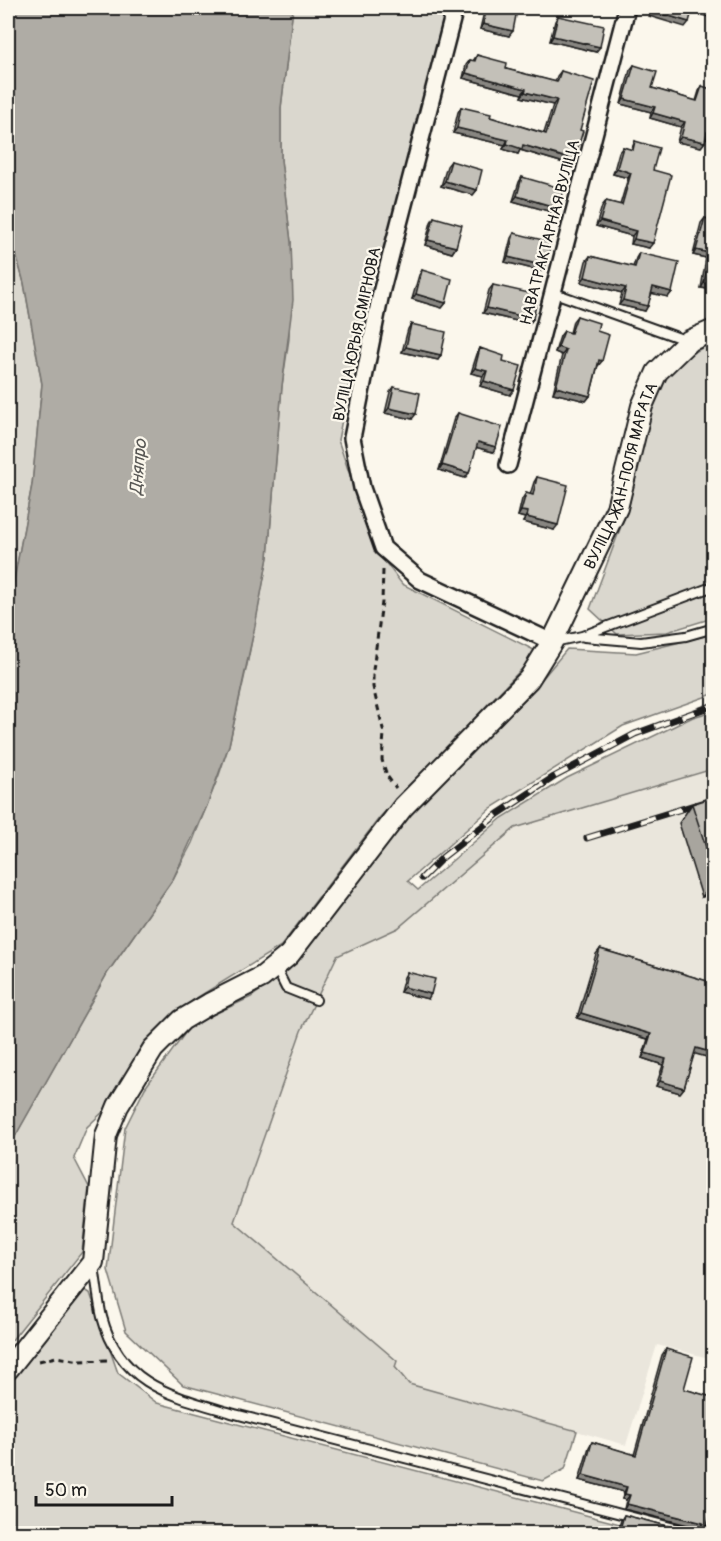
<svg xmlns="http://www.w3.org/2000/svg" width="721" height="1541" font-family="Pangolin,sans-serif">
	<rect width="100%" height="100%" fill="#fbf7ec"/>
	<filter id="ink" filterUnits="userSpaceOnUse"><feTurbulence type="fractalNoise" baseFrequency=".0167" numOctaves="2"/><feDisplacementMap in="SourceGraphic" scale="12" xChannelSelector="R" yChannelSelector="G"/><feConvolveMatrix kernelMatrix="1 2 1 2 8 2 1 2 1" color-interpolation-filters="sRGB"/></filter>
	<g filter="url(#ink)">
		<!-- built -->
		<path fill="#eae6dc" d="M713,769v590l-56,-14 -31,100 -217,-61 -14,-17 -161,-145 67,-191 36,-75 61,-28 117,-100z"/>
		<!-- green -->
		<path fill="#dad7ce" stroke="#7b7a75" stroke-width="1.5" d="M293,8h163l-90,366 -15,-1 -13,67 37,109 27,35 136,68 -158,165 -99,129 -88,54 -49,42 -39,68 -18,17 -13,31 15,29 -7,65 -74,93v-196l100,-177 65,-93 19,-36 27,-68 10,-30 18,-80 21,-108 14,-171 7,-47 2,-97 -10,-82v-52z
			M8,226l16,57 18,101 -10,101 -24,127z
			M713,342v276l-46,14 -50,2 -27,-25 39,-104 23,-104 24,-39z
			M713,634v60l-90,32 -132,82 -83,73 10,9 84,-72 65,-40 126,-61 20,-6v58l-198,59 -117,100 -61,28 -36,75 -67,191 163,139 -2,6 14,17 168,47 -12,38 -22,12 -360,-96 -57,-54 -18,-61 17,-142 20,-40 46,-63 60,-28 38,-27 107,-141 131,-132 40,-48 69,4z
			M83,1289l7,4 28,80 39,30 463,121 -3,10h-609v-154z"/>
		<!-- water -->
		<path fill="#afaca5" stroke="#74726e" stroke-width="1.5" d="M8,8h285l-12,100v52l10,82 2,58 -11,86 -14,171 -13,69 -26,119 -22,61 -34,73 -65,93 -100,177v-537l24,-127 10,-101 -18,-101 -16,-57z"/>
		<g fill="none" stroke-linecap="round" stroke-linejoin="round">
			<defs>
				<path id="lane" d="M552,292l136,49
					M584,637l57,5 45,-6 28,-8
					M554,642l28,-6 132,-50
					M276,968l10,20 30,12
					M94,1267c3,16 4,34 8,50 19,70 72,79 133,97l463,120"/>
				<path id="street" d="M455,8l-74,285 -29,145 10,50 21,60 37,32 132,62
					M508,465l119,-457"/>
				<g id="secondary">
					<path id="s1" d="M8,1369l85,-107 13,-127 12,-29 35,-57 29,-29 27,-16 53,-27 27,-22 114,-148 126,-128 23,-37 65,-134 25,-102 15,-34 32,-31 25,-11"/>
				</g>
			</defs>
			<!-- lane casing -->
			<use href="#lane" stroke="#1c1c1c" stroke-width="12"/>
			<!-- street casing -->
			<use href="#street" stroke="#1c1c1c" stroke-width="20"/>
			<!-- secondary casing -->
			<use href="#secondary" stroke="#1c1c1c" stroke-width="24"/>
			<!-- path -->
			<path stroke="#1c1c1c" stroke-width="3" stroke-dasharray="6 4.5" stroke-linecap="butt" d="M383,570l-1,32 -9,68v17l11,46 -2,27 5,16 9,12
				M39,1361l17,-4 24,4 27,-1"/>
			<!-- lane -->
			<use href="#lane" stroke="#fbf7ec" stroke-width="8"/>
			<!-- street -->
			<use href="#street" stroke="#fbf7ec" stroke-width="15"/>
			<!-- secondary -->
			<use href="#secondary" stroke="#fbf7ec" stroke-width="20"/>
			<defs>
				<path id="rail" d="M587,838l127,-39
					M422,878l21,-21 55,-43 56,-37 81,-43 79,-29"/>
			</defs>
			<!-- rail casing -->
			<use href="#rail" stroke="#1c1c1c" stroke-width="7"/>
			<!-- rail -->
			<use href="#rail" stroke="#fbf7ec" stroke-width="4.5" stroke-dasharray="14" stroke-linecap="butt"/>
		</g>
		<!-- wall -->
		<path fill="#a8a59e" stroke="#1c1c1c" stroke-width="1.5" d="M485,8h21l3,28 -29,-7z
			M558,16l38,36 -46,-11 5,-20z
			M477,55l29,14 49,13 2,-6 4,-5 19,59 -9,35 -51,-15 -2,4 -15,-5 2,-4 -52,-12 5,-21 3,-5 29,10 54,16 9,-28 -32,-8 1,-3 -59,-16 3,-13 4,-5 3,1z
			M634,65l18,23 44,13 3,-10 3,-5 12,54 -8,-3 -1,5 -4,5 -24,-5 4,-15 -31,-9 1,-6 -30,-8 9,-34z
			M635,141l18,29 -4,78 -18,-4 1,-8 -36,-10 6,-20 4,-5 14,4 8,-27 -15,-4 6,-22 4,-5 8,3z
			M451,161l26,29 -4,5 -32,-9 6,-20z
			M522,177l37,31 -4,5 -42,-12 6,-19z
			M434,217l22,30 -4,6 -27,-8 6,-23z
			M705,218l9,3v69l-13,-2 5,-30 -13,-3 8,-32z
			M514,233l27,38 -36,-9 6,-24z
			M639,253l33,39 -4,5 -16,-4 -7,18 -26,-6 3,-12 -41,-11 5,-21 4,-5 43,11 3,-9z
			M422,270l24,33 -4,5 -30,-9 7,-24z
			M493,285l40,34 -4,5 -46,-11 6,-23z
			M577,316l20,15 5,30 -4,5v-1l-8,31 -4,5 -33,-8 9,-38 -7,-3 5,-16 4,-5 6,2 3,-12z
			M411,324l30,31 -3,5 -36,-8 6,-23z
			M480,348l23,13 7,34 -30,-9 3,-10 -12,-3 6,-19z
			M394,387l18,32 -27,-6 5,-21z
			M458,413l35,39 -17,-5 -11,31 -26,-8 15,-52z
			M537,477l17,53 -31,-8 2,-4 -7,-2 4,-17 4,-6 4,2 4,-13z
			M714,797v96l-12,4 -23,-74 13,-19z
			M600,949l114,34v76l-20,-6 -10,35 -4,5 -24,-7 7,-21 -21,-7 6,-19 -71,-21 19,-64z
			M407,972l21,27 -28,-7 4,-15z
			M666,1349l18,40 26,8 4,-12v116l-7,25 -4,5 -3,-3 -76,-19 2,-9 -4,-1 2,-7 -45,-12 10,-33 3,-5 42,13 28,-100z
			M624,1515l71,18h-78l4,-13z"/>
		<!-- shaded-wall -->
		<path fill="#888681" stroke="#1c1c1c" stroke-width="1.5" d="M693,8h6l15,4v7l-24,-8z
			M653,11l36,11 -4,5 -36,-11z
			M483,24l30,7 -4,5 -29,-7z
			M553,36l47,11 -4,5 -46,-11z
			M466,73l60,16 -4,5 -59,-16z
			M525,92l32,8 -4,5 -32,-8z
			M624,99l31,8 -4,5 -30,-8z
			M653,113l32,9 -4,5 -31,-9z
			M457,128l51,12 -3,5 -52,-12z
			M707,132l7,2v6l-10,-3z
			M681,137l24,5 -4,5 -24,-5z
			M507,144l16,1 51,15 -3,5 -51,-15 -2,4 -15,-5z
			M617,168l14,5 -3,5 -15,-4z
			M445,181l32,9 -4,5 -32,-9z
			M517,196l42,12 -4,5 -42,-12z
			M600,221l36,10 -4,5 -36,-10z
			M634,239l19,4 -4,5 -18,-4z
			M428,240l28,7 -4,6 -27,-8z
			M696,250l14,3 -4,5 -13,-3z
			M508,257l37,9 -4,5 -36,-9z
			M585,277l41,11 -4,5 -41,-11z
			M704,283l10,2v5l-13,-2z
			M653,287l19,5 -4,5 -18,-4z
			M416,294l30,9 -4,5 -30,-9z
			M623,300l25,6 -3,5 -26,-6z
			M487,308l46,11 -4,5 -46,-11z
			M406,347l35,8 -3,5 -36,-8z
			M558,347l8,3 -4,5 -7,-3z
			M475,368l12,3 -4,5 -12,-3z
			M484,381l30,9 -4,5 -30,-9z
			M556,387l34,9 -4,5 -33,-8z
			M389,408l27,6 -4,5 -27,-6z
			M478,442l18,5 -3,5 -18,-5z
			M442,465l27,8 -4,5 -26,-8z
			M521,511l7,1 -3,6 -7,-2z
			M527,517l31,8 -4,5 -31,-8z
			M714,880v13l-12,4z
			M404,987l27,7 -3,5 -28,-7z
			M581,1013l70,21 -3,5 -71,-21z
			M696,1048l18,5v6l-22,-6z
			M645,1053l21,6 -3,6 -21,-7z
			M660,1081l24,7 -4,5 -24,-7z
			M583,1475l44,12 -3,5 -45,-12z
			M625,1494l5,1 -4,5 -4,-1z
			M627,1504l76,19 -3,5 -76,-19z"/>
		<!-- building -->
		<path fill="#c3c0b8" stroke="#1c1c1c" stroke-width="1.5" d="M487,8h19l11,2 -4,21 -30,-7z
			M654,8h39l-4,14 -36,-11z
			M699,8h15v4z
			M558,16l46,10 -4,21 -47,-11z
			M477,55l30,8 -1,6 51,13 4,-11 33,10 -14,49 3,1 -9,29 -51,-15 -1,4 -15,-5 1,-4 -51,-12 4,-21 30,7 -1,3 56,17 11,-34 -32,-8 1,-3 -60,-16 4,-13 5,1z
			M634,65l23,7 -5,16 45,13 5,-15 12,4v44l-7,-2 -2,10 -24,-5 4,-15 -32,-9 2,-6 -31,-8z
			M635,141l24,7 -6,22 18,5 -18,68 -19,-4 2,-8 -36,-10 6,-20 16,4 9,-32 -14,-5 6,-21 10,3z
			M451,161l31,9 -5,20 -32,-9z
			M522,177l42,12 -5,19 -42,-12z
			M434,217l28,8 -6,22 -28,-7z
			M705,218l9,3v64l-10,-2 6,-30 -14,-3z
			M514,233l37,9 -6,24 -37,-9z
			M639,253l40,9 -7,30 -19,-5 -5,19 -25,-6 3,-12 -41,-11 5,-21 45,11z
			M422,270l30,9 -6,24 -30,-9z
			M493,285l45,10 -5,24 -46,-11z
			M577,316l22,7 -2,8 12,4 -7,26 -3,-1 -9,36 -34,-9 10,-37 -8,-3 6,-16 7,2z
			M411,324l35,8 -5,23 -35,-8z
			M480,348l24,8 -1,5 18,5 -7,24 -30,-9 3,-10 -12,-3z
			M394,387l26,6 -4,21 -27,-6z
			M458,413l44,14 -6,20 -18,-5 -9,31 -27,-8z
			M537,477l31,8 -10,40 -31,-8 1,-5 -7,-1 5,-18 7,2z
			M714,797v75l-22,-68z
			M600,949l114,34v70l-18,-5 -12,40 -24,-7 6,-22 -21,-6 6,-19 -70,-21z
			M407,972l28,7 -4,15 -27,-7z
			M666,1349l27,8 -9,32 28,8 2,-4v108l-7,25 -4,-3 -76,-19 3,-9 -5,-1 2,-7 -44,-12 9,-33 44,13z
			M624,1515l71,18h-76z"/>
	</g>
	<g text-anchor="middle" stroke-width="4.5" stroke-linejoin="round" paint-order="stroke">
		<!-- street labels -->
		<g font-size="16" fill="#1c1c1c" stroke="#fbf7ec">
			<text transform="translate(549 232) rotate(-75)" y="6">НАВАТРАКТАРНАЯ ВУЛІЦА</text>
			<text transform="translate(356 334) rotate(-78)" y="6">ВУЛІЦА ЮРЫЯ СМІРНОВА</text>
			<text dy="6" stroke="none"><textPath href="#s1" startOffset="1120">ВУЛІЦА ЖАН-ПОЛЯ МАРАТА</textPath></text>
		</g>
		<!-- water labels -->
		<g font-size="18" font-style="italic" fill="#575653" stroke="#fbf7ec">
			<text transform="translate(138 467) rotate(-85)" y="6">Дняпро</text>
		</g>
	</g>
	<!-- margin -->
	<rect width="721" height="1541" fill="none" stroke="#fbf7ec" stroke-width="30"/>
	<rect x="15" y="15" width="691" height="1511" fill="none" stroke="#1c1c1c" stroke-width="2" filter="url(#ink)"/>
	<!-- scale -->
	<path d="M36 1496v9h136v-9" fill="none" stroke="#1c1c1c" stroke-width="3"/>
	<text x="45" y="1496" font-size="18" fill="#1c1c1c" stroke="#fbf7ec" stroke-width="4.5" paint-order="stroke">50 m</text>
</svg>
